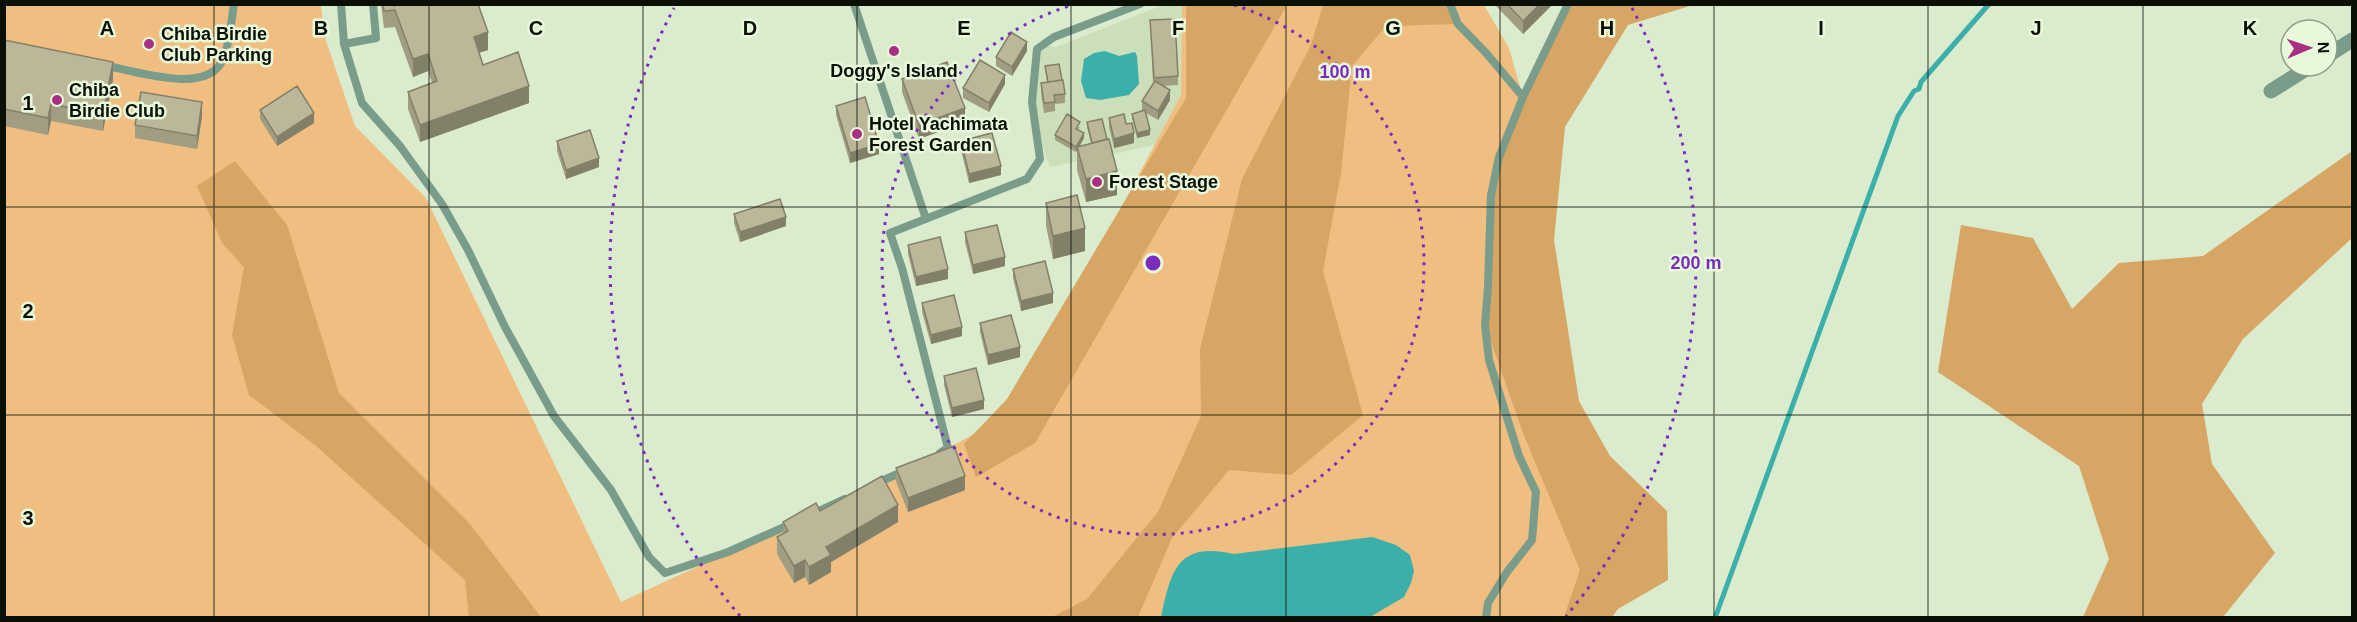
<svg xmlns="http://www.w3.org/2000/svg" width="2357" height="622" font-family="Arial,sans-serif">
	<rect width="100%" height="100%" fill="#dbecce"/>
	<!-- built -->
	<path fill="#cbdfbb" d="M1163,5h19l-1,90 -26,50 -105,22 -19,-53 10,-69 15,2z"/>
	<!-- green -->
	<path fill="#efbe80" d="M4,5h317l4,33 30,88 71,72 195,404 302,-140 89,-49 169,-318 1,-90h302l25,43 14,49 6,276 91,159 -33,86 -1582,-1z"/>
	<!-- forest -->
	<path fill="#d7a564" d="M1190,4l97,1 -252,438 -59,34 -12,-33 43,-45 179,-301v-91z
		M1323,5h127l8,19 -72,2 -34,40 -11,107 -18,98 40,144 -72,60 -62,-5 -57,68 -34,79 -88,1 37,-19 71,-87 43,-96 -1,-67 42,-170 69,-134z
		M1568,5h125l-65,20 -63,102 -11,113 25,161 31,55 57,55 1,69 -50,29 -6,8h-48l16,-47 -57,-137 -38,-108 7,-151z
		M2352,151v87l-109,101 -41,65 10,60 63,89 -52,64h-140l26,-58 -30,-93 -141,-94 23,-147 72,13 39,71 47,-46 84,-7z
		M235,161l52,64 52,168 131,131 71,93h-72l-4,-37 -150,-135 -66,-50 -17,-60 12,-68 -22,-24 -25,-57z"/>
	<!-- water -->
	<path fill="#3bafaa" d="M1105,51l14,5 16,-4 2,4 2,28 -10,11 -29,5 -14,-2 -5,-17 3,-22 10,-6z
		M1372,537l24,8 14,10 4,16 -3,12 -7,14 -34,20h-209c10,-46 16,-76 73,-63z"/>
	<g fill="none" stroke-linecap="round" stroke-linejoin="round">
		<!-- stream -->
		<path stroke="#3bafaa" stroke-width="5" d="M1715,618l183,-502 16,-25 5,-2 2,-7 68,-78"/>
		<!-- service -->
		<path stroke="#7a9c8a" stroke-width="8" d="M341,4l3,40 18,59 38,43 42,58 26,46 37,77 49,89 57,74 38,67 16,16 63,-21 65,-29
			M854,4l72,215
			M1450,4l8,20 29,30 36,43
			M344,44l32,-6 -3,-34
			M103,65c29,5 105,32 120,-6 7,-16 8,-37 11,-55
			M940,453l8,-5 -46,-180 -12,-35 137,-54 13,-20 -8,-57 5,-53 17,-12 86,-33
			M875,484l29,-13
			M810,515l35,-16
			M1486,618l2,-15 19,-31 25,-32 4,-48 -17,-36 -30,-96 -4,-35 3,-38 3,-92 8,-38 24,-60 45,-93"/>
		<!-- minor -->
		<path stroke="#7a9c8a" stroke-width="15" d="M2327,56l25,-16
			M2271,91l40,-25"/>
	</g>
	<!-- wall -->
	<path fill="#a19d83" d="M381,4h13v2l94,44 -9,3 4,12 46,38 -109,39 -12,-33v-17l24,-9 -4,-12 -15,6 -18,-50 -11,1z
		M1496,4h57l-30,30 -27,-28z
		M1150,20l28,56v9l-15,1 7,14 -12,20 -12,-7 4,22 -13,3 -5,-20v-4l10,-3v-10l11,-18z
		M4,40l109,40 -10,51 -52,-10 -3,14 -44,-9z
		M1027,51l-15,25 -16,-10v-9z
		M1045,66l20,28v9l-10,1v7l-11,2 -3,-21v-9l6,-1z
		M902,79l63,43 -46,17 -17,-47z
		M1005,84l-16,28 -26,-14v-10z
		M836,106l43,48 -29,9 -14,-48z
		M260,110l54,13 -37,23 -17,-27z
		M202,116l-5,33 -62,-11v-13z
		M1109,118l17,6 8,19 -20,5 -5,-21z
		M1087,122l30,73 -31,7 -9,-32v-21l-1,3 -21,-12v-5l25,-8 -2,3 6,8 -5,9 12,-4 -4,-16z
		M557,141l42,26 -33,12 -9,-28z
		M961,141l40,34 -32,8 -8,-33z
		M1046,203l39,48 -32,8 -7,-33z
		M734,214l52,12 -46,16 -6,-19z
		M965,232l40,34 -32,8 -8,-32z
		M908,245l40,34 -32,7 -8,-32z
		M1013,269l40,34 -32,8 -8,-33z
		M922,303l40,33 -31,8 -9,-32z
		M980,323l40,34 -32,8 -8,-33z
		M944,376l40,33 -32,8 -8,-32z
		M896,468l69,22 -57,22 -12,-31z
		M820,511l78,11 -67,40v10l-22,13 -4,-8 -11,6 -17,-29v-17l6,-3v-12z"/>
	<!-- shaded-wall -->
	<path fill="#83806a" d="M1540,4h13l-30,30v-13z
		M488,32v18l-14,4v-17z
		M1027,42v9l-15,25v-9z
		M428,54v17l-15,6v-18z
		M113,62v18l-10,51v-17z
		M1005,75v9l-16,28v-9z
		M529,86v17l-109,39v-17z
		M1170,90v10l-12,20v-9z
		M202,102v14l-5,33v-13z
		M51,104v17l-3,14v-17z
		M965,108v14l-46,17v-14z
		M314,113v10l-37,23v-9z
		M1150,130v5l-13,3v-5z
		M1084,133v5l-8,14v-5z
		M1134,133v10l-20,5v-9z
		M879,144v10l-29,9v-10z
		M599,158v9l-33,12v-9z
		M1001,166v9l-32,8v-9z
		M1117,171v24l-31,7v-23z
		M786,217v9l-46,16v-10z
		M1085,228v23l-32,8v-23z
		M1005,257v9l-32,8v-9z
		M948,269v10l-32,7v-9z
		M1053,293v10l-32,8v-10z
		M962,327v9l-31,8v-9z
		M1020,347v10l-32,8v-10z
		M984,400v9l-32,8v-9z
		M965,476v14l-57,22v-14z
		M898,505v17l-67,40v10l-22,13v-18l17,-20z
		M805,560v17l-11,6v-17z"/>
	<!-- building -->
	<path fill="#bbb798" stroke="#83806a" stroke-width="1.5" d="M383,4h11v2l4,-2h80l10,28 -14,5 9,28 35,-13 11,34 -109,39 -12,-33 29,-11 -9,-27 -15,5 -18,-49 -11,1z
		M1507,4h33l-17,17z
		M1175,19l3,57 -24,2 -4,-58z
		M1011,32l16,10 -15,25 -16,-10z
		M4,40l109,22 -10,52 -52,-10 -3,14 -44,-9z
		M980,60l25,15 -16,28 -26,-15z
		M947,62l18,46 -46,17 -17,-46z
		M1059,64l3,16 -14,2 -3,-16z
		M1063,80l2,14 -11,1 1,7 -11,1 -3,-20z
		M1155,81l15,9 -12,21 -16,-10z
		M297,86l17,27 -37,24 -17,-27z
		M141,92l61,10 -5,34 -62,-11z
		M865,97l14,47 -29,9 -14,-47z
		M1145,110l5,20 -13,3 -5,-19z
		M1067,114l13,8 -4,7 8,4 -8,14 -21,-12z
		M1124,114l2,10 6,-1 2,10 -20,6 -5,-21z
		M1102,119l5,20 -15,4 -5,-21z
		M590,130l9,28 -33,12 -9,-29z
		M992,133l9,33 -32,8 -8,-33z
		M1109,139l8,32 -31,8 -9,-32z
		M1077,195l8,33 -32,8 -7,-33z
		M780,199l6,18 -46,15 -6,-18z
		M997,225l8,32 -32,8 -8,-33z
		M940,237l8,32 -32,8 -8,-32z
		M1045,261l8,32 -32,8 -8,-32z
		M954,295l8,32 -31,8 -9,-32z
		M1011,315l9,32 -32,8 -8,-32z
		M976,368l8,32 -32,8 -8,-32z
		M954,446l11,30 -57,22 -12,-30z
		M882,476l16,29 -72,42 5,8 -22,12 -4,-7 -11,6 -17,-29 11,-6 -5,-9 33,-19 4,8z"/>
	<!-- grid -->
	<path fill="none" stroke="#0b1007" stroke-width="1.5" stroke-opacity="0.55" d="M214,4v614M429,4v614M643,4v614M857,4v614M1071,4v614M1286,4v614M1500,4v614M1714,4v614M1928,4v614M2143,4v614M4,207h2348M4,415h2348"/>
	<!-- distance rings -->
	<g fill="none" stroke="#7b2cbf" stroke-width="3" stroke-dasharray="3 6">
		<path d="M1234 5A271 271 0 1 1 1072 5"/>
		<path d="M740 616A543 543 0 0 1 674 8M1632 8A543 543 0 0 1 1566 616"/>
	</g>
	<!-- markers -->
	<g fill="#a92f83" stroke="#e8f9db" stroke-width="2">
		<circle cx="149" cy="44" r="6"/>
		<circle cx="894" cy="51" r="6"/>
		<circle cx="57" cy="100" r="6"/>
		<circle cx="857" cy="134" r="6"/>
		<circle cx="1097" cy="182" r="6"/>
	</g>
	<g text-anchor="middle" stroke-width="5" stroke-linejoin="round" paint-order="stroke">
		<!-- poi labels -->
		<g font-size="18" font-weight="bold" fill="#0b1007" stroke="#e8f9db" text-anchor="start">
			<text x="161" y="40">Chiba Birdie<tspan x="161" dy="21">Club Parking</tspan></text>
			<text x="894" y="77" text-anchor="middle">Doggy's Island</text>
			<text x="69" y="96">Chiba<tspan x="69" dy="21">Birdie Club</tspan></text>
			<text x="869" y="130">Hotel Yachimata<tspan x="869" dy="21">Forest Garden</tspan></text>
			<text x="1109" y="188">Forest Stage</text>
		</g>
	</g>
	<g font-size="20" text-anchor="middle" font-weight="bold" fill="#0b1007" stroke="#e8f9db" stroke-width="5" stroke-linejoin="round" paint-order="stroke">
		<text x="107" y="35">A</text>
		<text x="321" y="35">B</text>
		<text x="536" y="35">C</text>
		<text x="750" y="35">D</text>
		<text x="964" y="35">E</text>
		<text x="1178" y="35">F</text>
		<text x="1393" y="35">G</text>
		<text x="1607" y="35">H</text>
		<text x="1821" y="35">I</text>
		<text x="2036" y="35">J</text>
		<text x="2250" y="35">K</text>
		<text x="28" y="110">1</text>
		<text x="28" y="318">2</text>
		<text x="28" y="525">3</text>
	</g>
	<circle cx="1153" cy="263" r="9" fill="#7b2cbf" stroke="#e8f9db" stroke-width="3"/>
	<g font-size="18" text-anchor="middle" font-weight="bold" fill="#7b2cbf" stroke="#e8f9db" stroke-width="5" stroke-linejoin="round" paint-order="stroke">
		<text x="1345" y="78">100 m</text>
		<text x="1696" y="269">200 m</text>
	</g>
	<!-- border -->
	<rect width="2357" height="622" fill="none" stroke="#0b1007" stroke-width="12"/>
	<!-- north arrow -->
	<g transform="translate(2309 48) rotate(88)"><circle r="28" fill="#e8f9db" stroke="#909c86" stroke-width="1.5"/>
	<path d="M0-4.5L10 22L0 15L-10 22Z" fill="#a92f83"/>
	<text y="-9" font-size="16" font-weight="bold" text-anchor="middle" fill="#0b1007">N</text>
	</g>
</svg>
